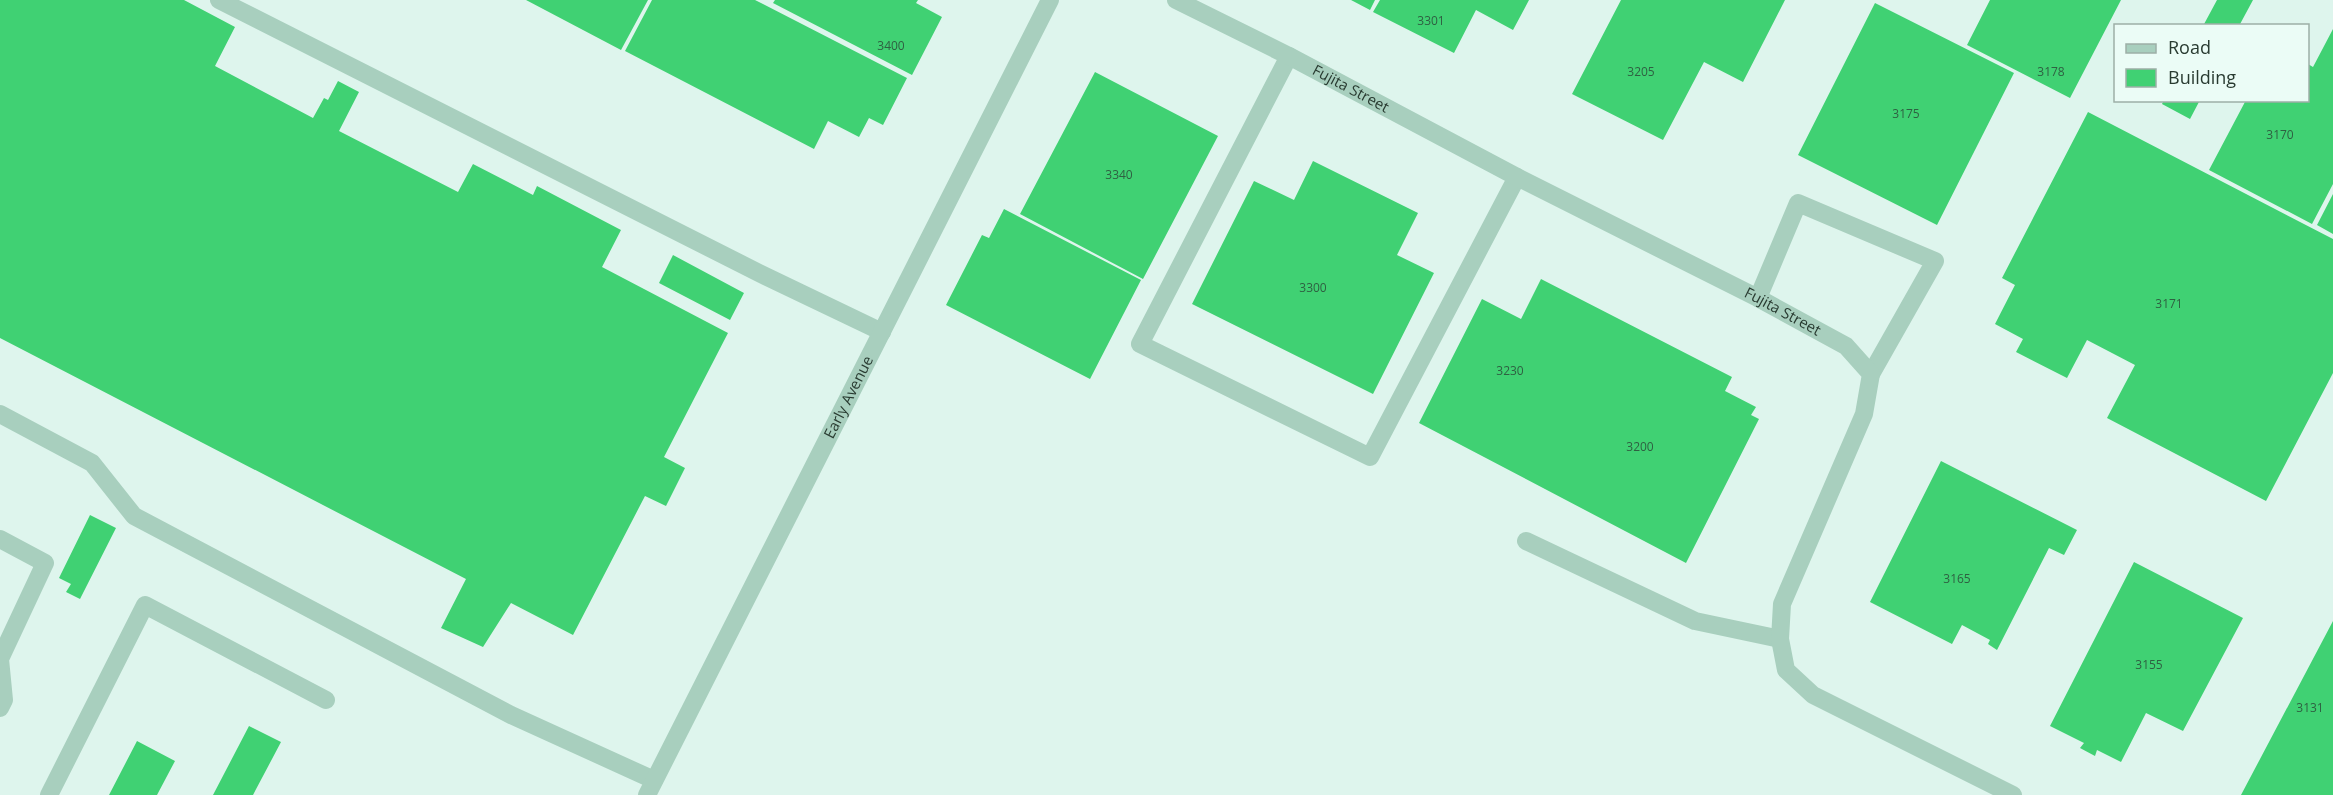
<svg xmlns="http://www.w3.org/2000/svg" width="2333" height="795" font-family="'Open Sans',sans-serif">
	<rect width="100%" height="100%" fill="#def5ed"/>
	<!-- building -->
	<path fill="#40d173" d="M0,0h184l51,27 -20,39 98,52 11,-20 4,2 10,-19 21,11 -20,39 119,61 15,-28 60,31 4,-9 84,44 -19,37 126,66 -64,124 21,11 -19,38 -21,-10 -72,139 -62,-32 -28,44 -42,-19 25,-49 -466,-241z
		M526,0h122l-27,50z
		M652,0h103l152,78 -24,47 -14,-7 -10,19 -31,-16 -14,28 -189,-98z
		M775,0h143l-2,3 26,14 -30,58 -139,-72z
		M1351,0h24l-5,10z
		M1380,0h149l-16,30 -37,-20 -22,43 -81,-41z
		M1621,0h164l-42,82 -39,-20 -41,78 -91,-46z
		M1990,0h131l-51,98 -103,-53z
		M2217,0h36l-14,26h-36z
		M1875,3l139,70 -77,152 -139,-70z
		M2333,29v155l-21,40 -103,-54 37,-70h62v-36l5,3z
		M1095,72l123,64 -75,143 -123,-65z
		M2164,100h36l-10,19 -28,-15z
		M2088,112l245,127v134l-67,128 -159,-83 28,-53 -48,-25 -20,38 -51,-26 7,-13 -28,-15 20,-39 -13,-7z
		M1313,161l105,52 -21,42 37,18 -61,121 -181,-90 62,-123 40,19z
		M2333,194v40l-16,-9z
		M1004,209l137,71 -51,99 -144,-74 36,-70 7,3z
		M673,255l71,38 -14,27 -71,-37z
		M1541,279l191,98 -7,14 31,16 -5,8 8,4 -73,144 -267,-140 63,-124 39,20z
		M1941,461l136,69 -13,25 -15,-7 -52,102 -9,-6 2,-4 -28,-15 -10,19 -82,-42z
		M90,515l26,13 -36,71 -14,-7 5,-8 -12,-6z
		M2134,562l109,56 -60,113 -37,-18 -25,49 -24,-12 -2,6 -15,-8 4,-5 -34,-17z
		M2333,621v174h-92z
		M249,726l32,16 -28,53h-40z
		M137,741l38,20 -18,34h-48z"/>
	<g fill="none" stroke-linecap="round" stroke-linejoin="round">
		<!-- lane -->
		<path stroke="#a8cfbe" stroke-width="18" d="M219,0l540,273 123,59
			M1289,56l-149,288 230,113 147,-280
			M1758,298l40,-95 137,58 -64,113
			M0,414l92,49 42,53 377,199 143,65
			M0,539l45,24 -45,96 4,41 -4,8
			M1526,541l169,80 85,18
			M49,795l96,-190 181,95"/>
		<!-- street -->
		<g stroke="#a8cfbe" stroke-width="18">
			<path id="s1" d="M1176,0l113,56 228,121 241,121 88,48 25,28 -7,40 -82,190 -2,35 6,31 27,25 200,100"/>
			<path id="s2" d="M647,795l403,-795"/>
		</g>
	</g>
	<g text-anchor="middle" stroke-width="6" stroke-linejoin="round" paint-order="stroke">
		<!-- number labels -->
		<g font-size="12" fill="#2f6042">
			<text x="1431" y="25">3301</text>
			<text x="891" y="50">3400</text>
			<text x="1641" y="76">3205</text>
			<text x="2051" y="76">3178</text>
			<text x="1906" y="118">3175</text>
			<text x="2280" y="139">3170</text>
			<text x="1119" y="179">3340</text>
			<text x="1313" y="292">3300</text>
			<text x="2169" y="308">3171</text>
			<text x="1510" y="375">3230</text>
			<text x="1640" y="451">3200</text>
			<text x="1957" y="583">3165</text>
			<text x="2149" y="669">3155</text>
			<text x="2310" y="712">3131</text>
		</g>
		<!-- street labels -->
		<g font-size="15" fill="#293b31" stroke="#ebfcf6">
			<text dy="5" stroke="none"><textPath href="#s1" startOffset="196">Fujita Street</textPath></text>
			<text dy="5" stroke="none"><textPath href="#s1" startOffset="682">Fujita Street</textPath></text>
			<text dy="5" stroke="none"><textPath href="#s2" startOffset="446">Early Avenue</textPath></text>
		</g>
	</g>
	<!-- legend -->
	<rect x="2114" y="24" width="195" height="78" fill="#ebfcf6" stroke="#9dafa7" stroke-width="1.5"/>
	<rect x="2126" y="44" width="30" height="9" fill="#a8cfbe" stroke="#9dafa7" stroke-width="1.5"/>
	<text x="2168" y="54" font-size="18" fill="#293b31">Road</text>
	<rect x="2126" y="69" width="30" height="18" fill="#40d173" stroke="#9dafa7" stroke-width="1.5"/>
	<text x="2168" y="84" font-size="18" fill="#293b31">Building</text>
</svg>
